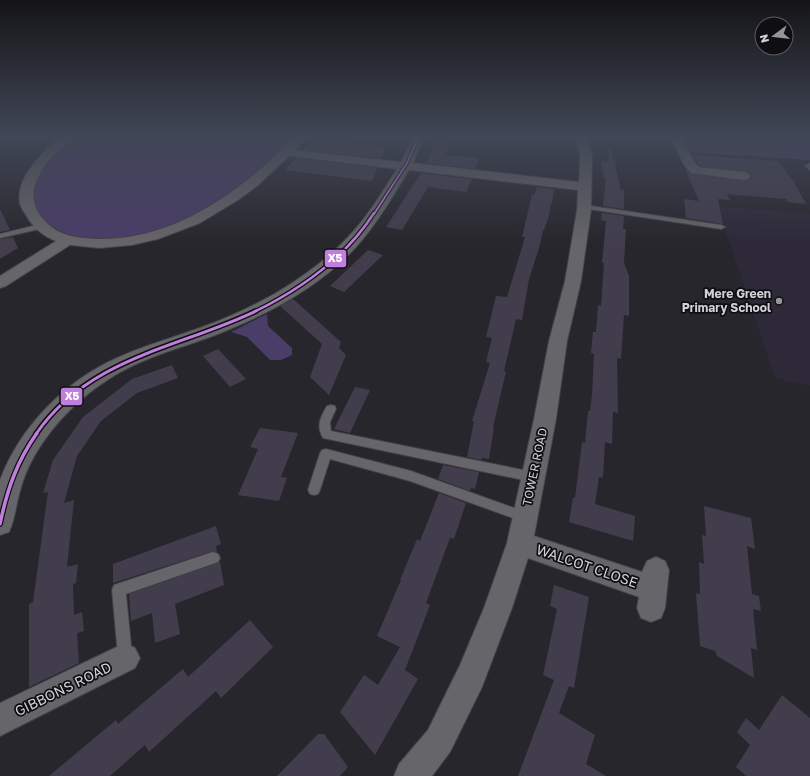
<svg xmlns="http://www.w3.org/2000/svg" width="810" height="776" font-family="'Golos Text',sans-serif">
	<rect width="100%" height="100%" fill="#27262c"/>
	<!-- built -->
	<path fill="#2d2938" d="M717,206l93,8v172l-35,-8z"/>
	<!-- green -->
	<path fill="#4a3d68" d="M75,136h222c-8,8 -17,15 -25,22 -36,33 -77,65 -125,76 -34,8 -84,11 -107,-19 -9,-12 -8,-24 -2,-37 7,-16 21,-32 37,-42z
		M677,136h126l7,6v18l-121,-8z
		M267,314l1,12 24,22v7l-11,5h-11l-23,-23 -16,-5z"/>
	<!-- building -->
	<path fill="#423d4d" d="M438,136h14l-7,19 34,3 -4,11 -49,-6z
		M314,139l73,8 -6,11 -77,-8z
		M609,148h2l10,42h3v19l-21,-3 3,-28h-2l-3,-17 7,1z
		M692,155l86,6 16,21 12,22 -18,-2 -2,-3 -59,-5 3,6 -12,-1 5,25 -37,-6 -2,-19 15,2 -14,-32 6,5 53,7 4,-1 3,-3 -2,-5 -5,-1 -44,-5z
		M296,158l81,10 -5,13 -87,-11z
		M421,173l51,6 -6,13 -38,-5 -26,43 -16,-3z
		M537,187l17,2 -2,14h-1l-2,13 -5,14h-1l-3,15 -11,34 -7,41 -6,-1 -12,52 2,1 -13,55h1l-5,32 -7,-1 -1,2 -14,-3 7,-36h-2l18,-58 -4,-1 6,-24 -6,-1 10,-41 11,1 18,-60h-3l10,-42h2z
		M0,209l10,21 -10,2z
		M602,213l22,3 -1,13h3l-2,34 5,13v40l-5,-1 -3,44 -4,-1 1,55 -5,-1 -1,32 -7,-2 -2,36 -4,-1 -4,27 40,12 -2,25 -64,-19 4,-24h2l7,-56 3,1 3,-32h2l2,-16 2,-41 -3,-1 2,-21h3l2,-27 3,1 3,-43h-2l4,-42 -5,-1z
		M13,237l5,11 -18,11v-20z
		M368,250l15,5 -39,37 -14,-6z
		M293,299l48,43 -2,6 7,7 -17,40 -19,-18 12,-33 -42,-38z
		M218,349l28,30 -16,8 -27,-31z
		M172,365l6,13 -41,15 -36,28 -24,35 -13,47 10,-3 -7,67 11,-3 -2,19 -3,1 1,31 8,-3 2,19 -7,2 2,30 -50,24v-83l4,-2 15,-110 -5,1 10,-33 30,-43 49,-38z
		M355,387l15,3 -20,43 -16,-4z
		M260,428l38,5 -17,44 6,1 -8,23 -41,-6 20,-46 -8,-2z
		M443,465l36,7 -4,17 -4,-1 -1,3 -32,-12z
		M439,493l27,10 -12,36 -4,-1 -24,65 4,2 -25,65 13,9 -43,76 -35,-43 24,-37 14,10 22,-38 -23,-11 24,-56h-1l17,-41 3,2z
		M704,506l47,12 4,31 -8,-3 5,48 7,2 2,15 -8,-2 4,41 -6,-2 3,30 -37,-22 -2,-5 -15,-5 -4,-53 4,1 -1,-32 5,2 -2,-29 4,1z
		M216,526l5,18 -5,2 1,6 -4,-1 -100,32v-19z
		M220,562l4,23 -49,19 5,30 -25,9 -3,-30 -21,8 -2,-27z
		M554,585l35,12 -15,91 -5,-2 -10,27 36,22 -9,29 20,12h-88l36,-96 -11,-5 14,-66 -7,-3z
		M250,620l23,27 -52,51 -5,-7 -67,61 -4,-7 -35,31h-61l67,-56 2,4 65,-55 5,8z
		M782,695l28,23v58h-64l-10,-9 14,-22 -13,-13 9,-14 13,12z
		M318,734h6l24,33 -8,9h-63z"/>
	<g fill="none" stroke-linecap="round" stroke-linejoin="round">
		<defs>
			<path id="service" d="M810,163v7l-5,-4z
				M584,205l137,20 4,2 -4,2 -139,-21v-2z
				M41,224l4,2 -1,2 -44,10v-4z
				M331,405l4,1 1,3 -6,13 1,9 202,41 4,2 2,3 -2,3 -4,2 -210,-44c-7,-12 -3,-20 4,-32z
				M326,449l85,22 117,42 2,4 -2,4 -4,1 -114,-41 -80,-22 -10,31 -2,4 -4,1 -4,-1 -2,-4 12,-37 2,-3z
				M213,552l5,2 2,4 -2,4 -92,32 6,62 -2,5 -5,2 -5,-2 -2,-5 -6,-66 2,-5z"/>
			<path id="minor" d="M63,136h13c-3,4 -8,7 -12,10 -10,8 -20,18 -25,30 -9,16 -7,33 7,46 13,14 32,16 50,17 79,2 147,-49 199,-103h12l-12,14 106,12 13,-26h10l-11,27 166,19 1,-25 -4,-21h11l5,21 -1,53 -10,71 -14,60 -11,78 -22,117 108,36 5,-11 9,-4 9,4 4,9 -4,38 -4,10 -10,4 -10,-4 -4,-10 2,-11 -111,-39 -16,50 -30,79 -32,65 -18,24h-38l5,-12 29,-34 32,-65 24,-57 23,-65 27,-124 15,-78 16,-60 12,-71 1,-20 -169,-20c-15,24 -29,49 -47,70 -34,41 -84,69 -132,89 -27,12 -55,19 -82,30 -38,15 -71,40 -96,71 -15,19 -26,38 -32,61 -4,14 -5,28 -11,41l-9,3v-55c20,-53 65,-99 117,-122 28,-13 59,-21 88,-32 25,-9 48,-20 71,-33 27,-16 53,-35 74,-58 18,-19 33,-44 47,-66l-108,-13 -32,30 -19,14 -38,23 -42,16 -26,6 -33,3 -29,-3 -64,41 -6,2v-12l56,-35c-13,-5 -23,-13 -30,-26 -2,-3 -5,-7 -6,-11 -6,-26 25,-55 43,-68z
				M670,136h10l15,27 4,4 45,5 4,1 2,3 -2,3 -4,1 -53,-7 -7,-8z
				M125,643l10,5 5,10 -5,10 -135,68v-33z"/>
		</defs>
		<!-- service casing -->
		<use href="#service" stroke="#434247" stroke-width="2"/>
		<!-- minor casing -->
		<use href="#minor" stroke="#434247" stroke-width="2"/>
		<!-- service -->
		<use href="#service" fill="#666569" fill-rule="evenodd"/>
		<!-- minor -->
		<use href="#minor" fill="#666569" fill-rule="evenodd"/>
		<defs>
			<path id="bus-1-far3" d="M374,214l33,-51 12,-27"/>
			<path id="bus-1-far2" d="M254,312c47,-23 92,-55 120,-99"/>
			<path id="bus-1-far1" d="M36,434c53,-77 143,-86 220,-123"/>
			<path id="bus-1" d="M0,524c7,-34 17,-63 37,-91"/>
		</defs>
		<!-- bus-1-far3 casing -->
		<use href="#bus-1-far3" stroke="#0f0e12" stroke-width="4"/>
		<!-- bus-1-far2 casing -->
		<use href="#bus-1-far2" stroke="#0f0e12" stroke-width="5"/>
		<!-- bus-1-far1 casing -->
		<use href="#bus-1-far1" stroke="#0f0e12" stroke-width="6"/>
		<!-- bus-1 casing -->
		<use href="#bus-1" stroke="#0f0e12" stroke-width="6"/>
		<!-- bus-1-far3 -->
		<use href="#bus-1-far3" stroke="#c07fdc" stroke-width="2"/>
		<!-- bus-1-far2 -->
		<use href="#bus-1-far2" stroke="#c07fdc" stroke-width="2.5"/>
		<!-- bus-1-far1 -->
		<use href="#bus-1-far1" stroke="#c07fdc" stroke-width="3"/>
		<!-- bus-1 -->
		<use href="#bus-1" stroke="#c07fdc" stroke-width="3.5"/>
	</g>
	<!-- sky -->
	<linearGradient id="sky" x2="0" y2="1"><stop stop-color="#151518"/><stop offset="0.56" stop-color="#414756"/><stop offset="1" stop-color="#414756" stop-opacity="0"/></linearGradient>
	<rect width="810" height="244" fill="url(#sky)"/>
	<!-- markers -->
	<circle fill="#96949b" stroke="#0f0e12" stroke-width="1.5" cx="779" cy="301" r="4"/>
	<g text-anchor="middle" stroke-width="3.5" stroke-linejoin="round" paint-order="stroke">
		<!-- poi labels -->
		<g font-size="12" font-weight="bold" fill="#d2d0d7" stroke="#0f0e12" text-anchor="end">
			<text x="771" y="298">Mere Green<tspan x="771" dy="14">Primary School</tspan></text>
		</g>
		<!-- street labels -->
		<g font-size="12" fill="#d2d0d7" stroke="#0f0e12">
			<text transform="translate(535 467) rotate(-78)" y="4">TOWER ROAD</text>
		</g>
		<!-- near-street labels -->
		<g font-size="14" fill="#d2d0d7" stroke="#0f0e12">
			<text transform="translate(587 566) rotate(19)" y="5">WALCOT CLOSE</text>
			<text transform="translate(63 689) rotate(-26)" y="5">GIBBONS ROAD</text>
		</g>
	</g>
	<g stroke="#0f0e12" stroke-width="1.5">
		<rect x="324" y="249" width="23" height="19" rx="4" fill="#c07fdc"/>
		<rect x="60" y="387" width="23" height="19" rx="4" fill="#c07fdc"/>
	</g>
	<g font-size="11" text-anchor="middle" font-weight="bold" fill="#fff">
		<text x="335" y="262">X5</text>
		<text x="72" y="400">X5</text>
	</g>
	<!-- north arrow -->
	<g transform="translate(774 36) rotate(255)"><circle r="19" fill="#0f0e12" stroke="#5d5c61"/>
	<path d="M0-3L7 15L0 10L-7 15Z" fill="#96949b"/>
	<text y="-6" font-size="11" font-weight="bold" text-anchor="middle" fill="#d2d0d7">N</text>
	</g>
</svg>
